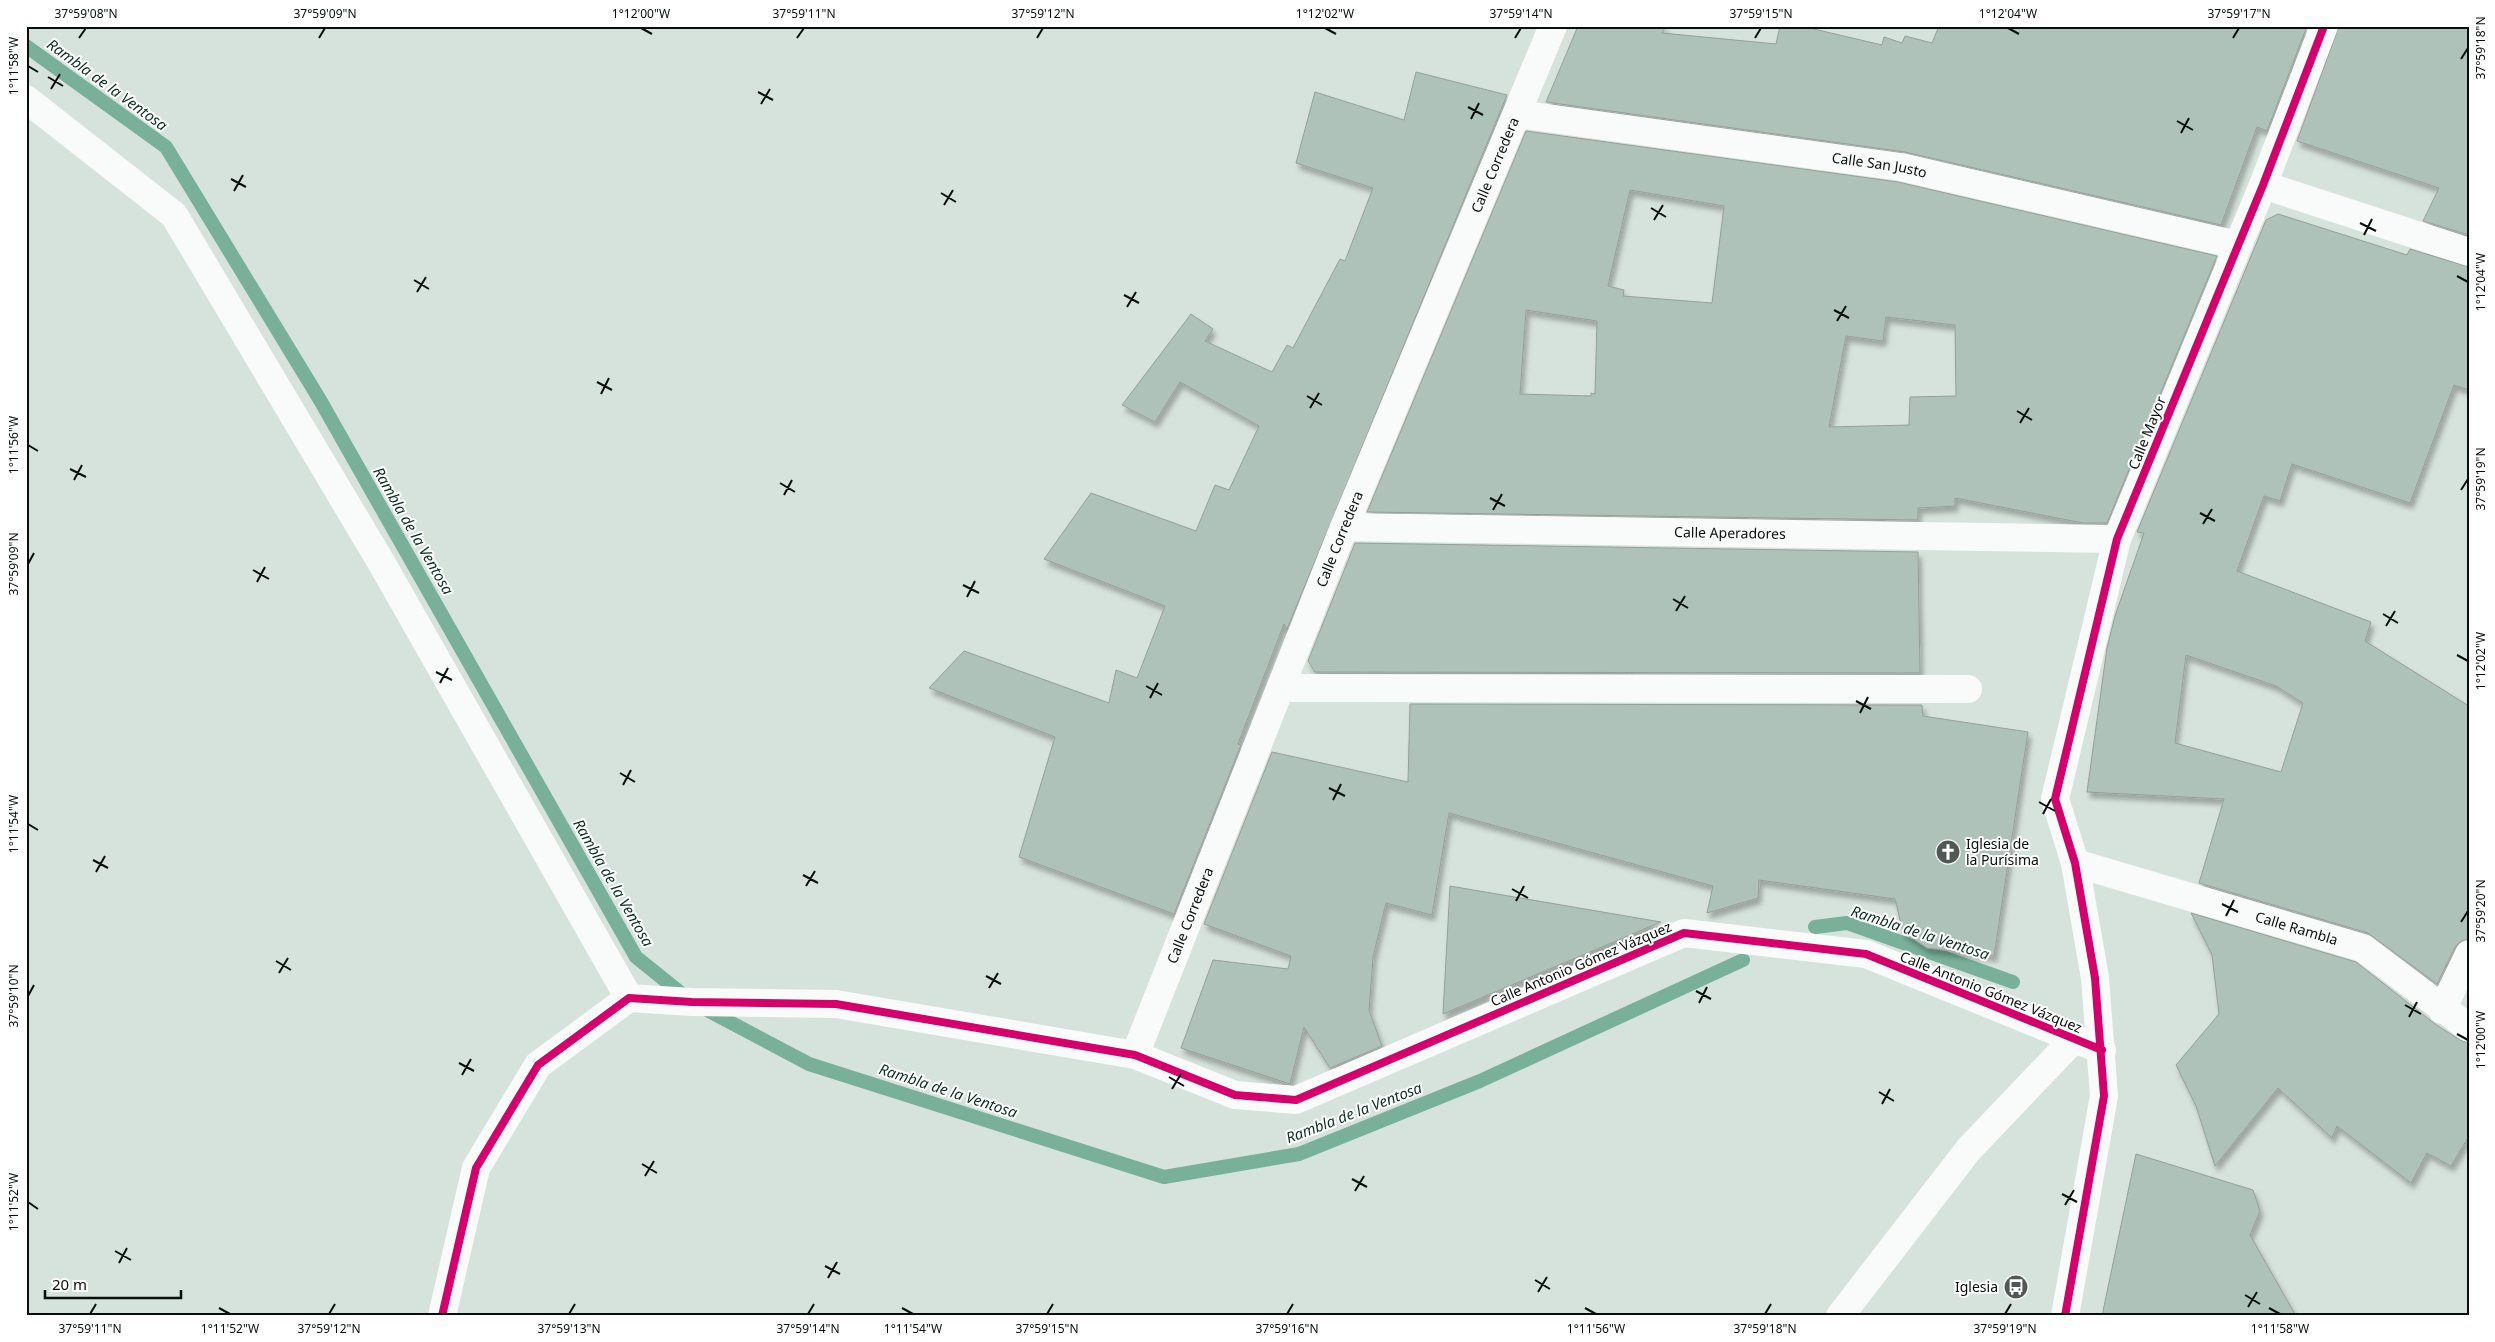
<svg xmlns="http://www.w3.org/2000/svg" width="2495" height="1342" font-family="'Noto Sans',sans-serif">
	<defs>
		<filter id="shadow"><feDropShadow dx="3" dy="5.5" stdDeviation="2.5" flood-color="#0004"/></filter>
	</defs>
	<rect width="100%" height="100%" fill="#d6e2dc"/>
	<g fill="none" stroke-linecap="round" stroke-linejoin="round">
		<!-- stream -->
		<path stroke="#78b09a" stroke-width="14" d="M26,46l140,101 154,253 316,557 56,45 117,62 355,113 135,-23 181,-73 263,-121
			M1815,927l32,-4 166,59"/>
	</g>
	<!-- building -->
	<path fill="#aec2b9" stroke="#969f9a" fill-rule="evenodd" filter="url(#shadow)" d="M1578,26h88l-4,7 114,11 4,-18h21l81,19 2,-8 18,6 3,-7 27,7 7,-17h368l-40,105 -10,-4 -36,98 -316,-73 -359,-50z
		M2339,26h130v209l-46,-14 16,-33 -142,-47z
		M1416,72l91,23 -220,534 -3,-5 -46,120 3,1 -67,169 -155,-57 36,-120 -126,-49 35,-37 145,52 7,-33 21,8 28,-72 -121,-47 47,-66 105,38 19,-46 14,5 30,-64 -79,-44 -25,40 -33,-17 69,-91 22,15 -8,12 67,31 15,-27 6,3 47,-89 5,2 28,-73 -77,-25 19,-71 89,28z
		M1526,131l372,51 319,74 -110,267h-24l-128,-25v8l-37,2v12l-551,-8zM1630,190l94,16 -12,97 -89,-7 1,-6 -16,-4zM1526,310l71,11 -2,73 -4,-1v3l-71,-2zM1886,317l69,8 1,71 -46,1 -1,28 -80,2 17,-91 37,5z
		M2278,214l129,41 3,-6 59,18v123l-15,-5 -44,118 -118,-39 -12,37 -16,-5 -27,75 134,51 -6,19 104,65v233l-8,2 -6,6 -18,37 -69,-51 -169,-50 25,-84 -137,-7 20,-144 8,-32 29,-83 -7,-1 129,-312zM2186,655l90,31 27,17 -22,69 -106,-29z
		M1355,543l563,9 2,121 -605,-1 -7,-11z
		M1410,704l512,1 1,11 105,16 -34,224 -67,-8 -24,-16 -8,-33 -136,-19 -1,18 -51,15 6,-27 -264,-73 -17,102 -46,-12 -13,54 -4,53 13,36 -52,22 -26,-41 -14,57 -109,-36 32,-88 75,9 3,-13 -87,-32 68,-172 136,30z
		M1450,886l211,36 -218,92z
		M2191,913l165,49 79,62 25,16 9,3v93l-18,30 -24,-13 -16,30 -74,-57 -5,12 -54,-50 -63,78 -19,-60 -20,-41 43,-51 -7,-59z
		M2136,1154l117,36 7,21 -10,24 46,81h-194z"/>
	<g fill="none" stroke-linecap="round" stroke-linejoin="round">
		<!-- minor -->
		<g stroke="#f9fbfa" stroke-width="28">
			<path d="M26,99l148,116 207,347 248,436"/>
			<path id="s1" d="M1517,114l384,53 336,78"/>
			<path d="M2263,185l206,67"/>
			<path id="s2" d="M1344,527l773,12"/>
			<path d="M1281,688l687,1"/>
			<path id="s3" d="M2075,863l288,85 106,80"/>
			<path d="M2442,1010l27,-56"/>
			<path id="s4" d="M1135,1055l209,-528 209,-501"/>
			<path d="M442,1316l34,-148 62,-103 91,-67 63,4 144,2 299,51 100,40 61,5 388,-167 182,21 236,96"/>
			<path d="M1840,1316l129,-167 104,-109"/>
			<path d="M2065,1316l39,-220 -9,-118 -20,-115 -20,-64 62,-260 146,-354 61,-159"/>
		</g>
		<defs>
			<path id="cycleway" d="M442,1316l34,-148 62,-103 91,-67 63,4 144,2 299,51 100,40 61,5 388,-167 182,21 236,96
				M2065,1316l39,-220 -9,-118 -20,-115 -20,-64 62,-260 146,-354 61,-159"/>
		</defs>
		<!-- cycleway casing -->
		<use href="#cycleway" stroke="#fff" stroke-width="11"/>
		<!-- cycleway -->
		<use href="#cycleway" stroke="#d6006c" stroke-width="8"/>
	</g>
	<!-- ticks -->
	<path fill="none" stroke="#070e0b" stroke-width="2" d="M641,28l11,6M1325,28l11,6M2008,28l11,6M79,38l7,-10M319,38l6,-10M797,38l7,-10M1037,38l6,-10M1515,38l6,-10M1755,38l6,-10M2233,38l6,-10M2461,59l7,-11M28,66l10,6M48,77l15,9M51,89l9,-15M758,92l15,8M761,104l9,-15M1468,107l15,8M1471,119l8,-16M2177,121l16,9M2181,133l8,-15M231,179l15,8M234,191l9,-16M941,193l15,9M944,205l9,-15M1651,208l15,9M1654,220l9,-15M2360,223l16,8M2364,235l8,-16M2457,276l11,6M414,280l15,9M417,292l9,-15M1124,295l15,8M1127,307l9,-15M1834,310l15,8M1837,321l9,-15M597,382l15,8M601,394l8,-16M1307,396l15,9M1310,408l9,-15M2017,411l15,9M2020,423l9,-15M28,445l10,6M70,469l16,8M74,480l8,-15M780,483l15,9M2461,490l7,-11M784,495l8,-15M1490,498l15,8M1493,510l9,-16M2200,513l15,8M2203,524l9,-15M28,564l6,-11M253,570l16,9M257,582l8,-15M963,585l16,8M967,597l8,-16M1673,599l15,9M1676,611l9,-15M2383,614l15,9M2386,626l9,-15M2457,655l11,6M436,672l16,8M440,683l8,-15M1146,686l16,9M1150,698l8,-15M1856,701l15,8M1860,713l8,-16M620,773l15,9M623,785l8,-15M1329,788l16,8M1333,800l8,-16M2039,802l16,9M2043,814l8,-15M28,824l10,6M93,860l15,8M96,872l9,-16M803,875l15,8M806,886l9,-15M1512,889l16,9M1516,901l8,-15M2222,904l16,8M2226,916l8,-16M2461,922l7,-11M276,961l15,9M279,973l9,-15M986,976l15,8M989,988l9,-15M1696,991l15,8M28,996l6,-11M1699,1003l8,-16M2405,1005l16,9M2409,1017l8,-15M2457,1034l11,6M459,1063l15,8M462,1075l9,-16M1169,1077l15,9M1172,1089l9,-15M1879,1092l15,9M1882,1104l8,-15M642,1164l15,9M645,1176l9,-15M1352,1179l15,8M1355,1191l9,-15M2062,1194l15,8M28,1202l10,7M2065,1205l9,-15M115,1251l16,9M119,1263l8,-15M825,1266l15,8M828,1278l9,-16M1535,1280l15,9M1538,1292l9,-15M2245,1295l15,9M2248,1307l9,-15M219,1308l11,6M902,1308l11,6M1585,1308l11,6M2269,1308l11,6M90,1314l6,-10M329,1314l6,-10M569,1314l6,-10M808,1314l6,-10M1047,1314l6,-10M1287,1314l6,-10M1765,1314l6,-10M2005,1314l6,-10"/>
	<!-- icons -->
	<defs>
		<symbol id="church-disc" viewBox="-11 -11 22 22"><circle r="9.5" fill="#4f5854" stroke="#fff"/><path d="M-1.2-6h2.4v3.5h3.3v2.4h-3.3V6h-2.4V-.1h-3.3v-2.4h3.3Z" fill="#fff"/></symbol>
		<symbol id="bus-disc" viewBox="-11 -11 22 22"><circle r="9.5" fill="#4f5854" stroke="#fff"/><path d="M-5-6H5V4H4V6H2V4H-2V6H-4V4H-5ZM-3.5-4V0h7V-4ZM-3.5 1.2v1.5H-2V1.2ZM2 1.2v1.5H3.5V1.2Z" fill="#fff"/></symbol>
	</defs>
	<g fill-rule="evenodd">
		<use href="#church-disc" x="1934" y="838" width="28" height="28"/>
		<use href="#bus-disc" x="2002" y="1273" width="28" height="28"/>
	</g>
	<g text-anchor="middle" stroke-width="4" stroke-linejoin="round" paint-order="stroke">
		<!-- street labels -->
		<g font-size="14" fill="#070e0b" stroke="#fff">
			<text dy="5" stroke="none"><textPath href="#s4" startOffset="960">Calle Corredera</textPath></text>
			<text dy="5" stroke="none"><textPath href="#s1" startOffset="366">Calle San Justo</textPath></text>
			<text transform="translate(2147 433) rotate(-68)" y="5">Calle Mayor</text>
			<text dy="5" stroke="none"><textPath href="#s2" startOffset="386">Calle Aperadores</textPath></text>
			<text dy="5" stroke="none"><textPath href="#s4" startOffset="555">Calle Corredera</textPath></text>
			<text dy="5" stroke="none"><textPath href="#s4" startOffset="150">Calle Corredera</textPath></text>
			<text dy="5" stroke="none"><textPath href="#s3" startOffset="231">Calle Rambla</textPath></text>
			<text transform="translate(1581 964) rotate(-23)" y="5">Calle Antonio Gómez Vázquez</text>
			<text transform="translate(1991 992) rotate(22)" y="5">Calle Antonio Gómez Vázquez</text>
		</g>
		<!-- poi labels -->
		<g font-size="14" fill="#070e0b" stroke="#fff" text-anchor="start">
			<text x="1966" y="849">Iglesia de<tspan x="1966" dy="16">la Purísima</tspan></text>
			<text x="1998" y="1292" text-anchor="end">Iglesia</text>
		</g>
		<!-- water labels -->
		<g font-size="15" font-style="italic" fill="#0d3024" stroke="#fff">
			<text transform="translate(107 85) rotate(36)" y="5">Rambla de la Ventosa</text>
			<text transform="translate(413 531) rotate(60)" y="5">Rambla de la Ventosa</text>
			<text transform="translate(613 883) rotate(60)" y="5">Rambla de la Ventosa</text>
			<text transform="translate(1920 933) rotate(18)" y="5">Rambla de la Ventosa</text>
			<text transform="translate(948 1091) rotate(18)" y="5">Rambla de la Ventosa</text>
			<text transform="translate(1354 1113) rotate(-21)" y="5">Rambla de la Ventosa</text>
		</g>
	</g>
	<!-- border -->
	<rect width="2495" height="1342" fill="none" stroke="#ffffff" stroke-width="55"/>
	<!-- scale -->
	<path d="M45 1290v8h136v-8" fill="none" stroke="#070e0b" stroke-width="2.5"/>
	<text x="52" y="1290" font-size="15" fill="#070e0b" stroke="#ffffff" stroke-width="4" paint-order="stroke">20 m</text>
	<rect x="28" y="28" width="2440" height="1286" fill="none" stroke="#070e0b" stroke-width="2"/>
	<g font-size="12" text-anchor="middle" fill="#070e0b">
		<text x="86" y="18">37°59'08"N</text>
		<text x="325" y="18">37°59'09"N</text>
		<text x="641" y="18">1°12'00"W</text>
		<text x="804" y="18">37°59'11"N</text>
		<text x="1043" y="18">37°59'12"N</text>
		<text x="1325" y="18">1°12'02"W</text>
		<text x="1521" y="18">37°59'14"N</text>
		<text x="1761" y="18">37°59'15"N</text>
		<text x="2008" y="18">1°12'04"W</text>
		<text x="2239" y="18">37°59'17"N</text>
		<text transform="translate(2481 48) rotate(-90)" y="4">37°59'18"N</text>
		<text transform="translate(14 66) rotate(-90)" y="4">1°11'58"W</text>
		<text transform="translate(2481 282) rotate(-90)" y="4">1°12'04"W</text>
		<text transform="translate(14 445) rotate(-90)" y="4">1°11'56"W</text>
		<text transform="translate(2481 479) rotate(-90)" y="4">37°59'19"N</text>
		<text transform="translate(14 564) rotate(-90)" y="4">37°59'09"N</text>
		<text transform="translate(2481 661) rotate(-90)" y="4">1°12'02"W</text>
		<text transform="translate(14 824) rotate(-90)" y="4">1°11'54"W</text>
		<text transform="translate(2481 911) rotate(-90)" y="4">37°59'20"N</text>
		<text transform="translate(14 996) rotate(-90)" y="4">37°59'10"N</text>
		<text transform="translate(2481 1040) rotate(-90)" y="4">1°12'00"W</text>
		<text transform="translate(14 1202) rotate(-90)" y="4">1°11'52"W</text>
		<text x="90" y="1333">37°59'11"N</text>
		<text x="230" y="1333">1°11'52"W</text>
		<text x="329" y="1333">37°59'12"N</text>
		<text x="569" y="1333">37°59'13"N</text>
		<text x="808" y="1333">37°59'14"N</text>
		<text x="913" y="1333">1°11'54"W</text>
		<text x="1047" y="1333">37°59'15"N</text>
		<text x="1287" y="1333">37°59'16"N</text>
		<text x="1596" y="1333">1°11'56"W</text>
		<text x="1765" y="1333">37°59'18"N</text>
		<text x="2005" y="1333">37°59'19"N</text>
		<text x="2280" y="1333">1°11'58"W</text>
	</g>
</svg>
